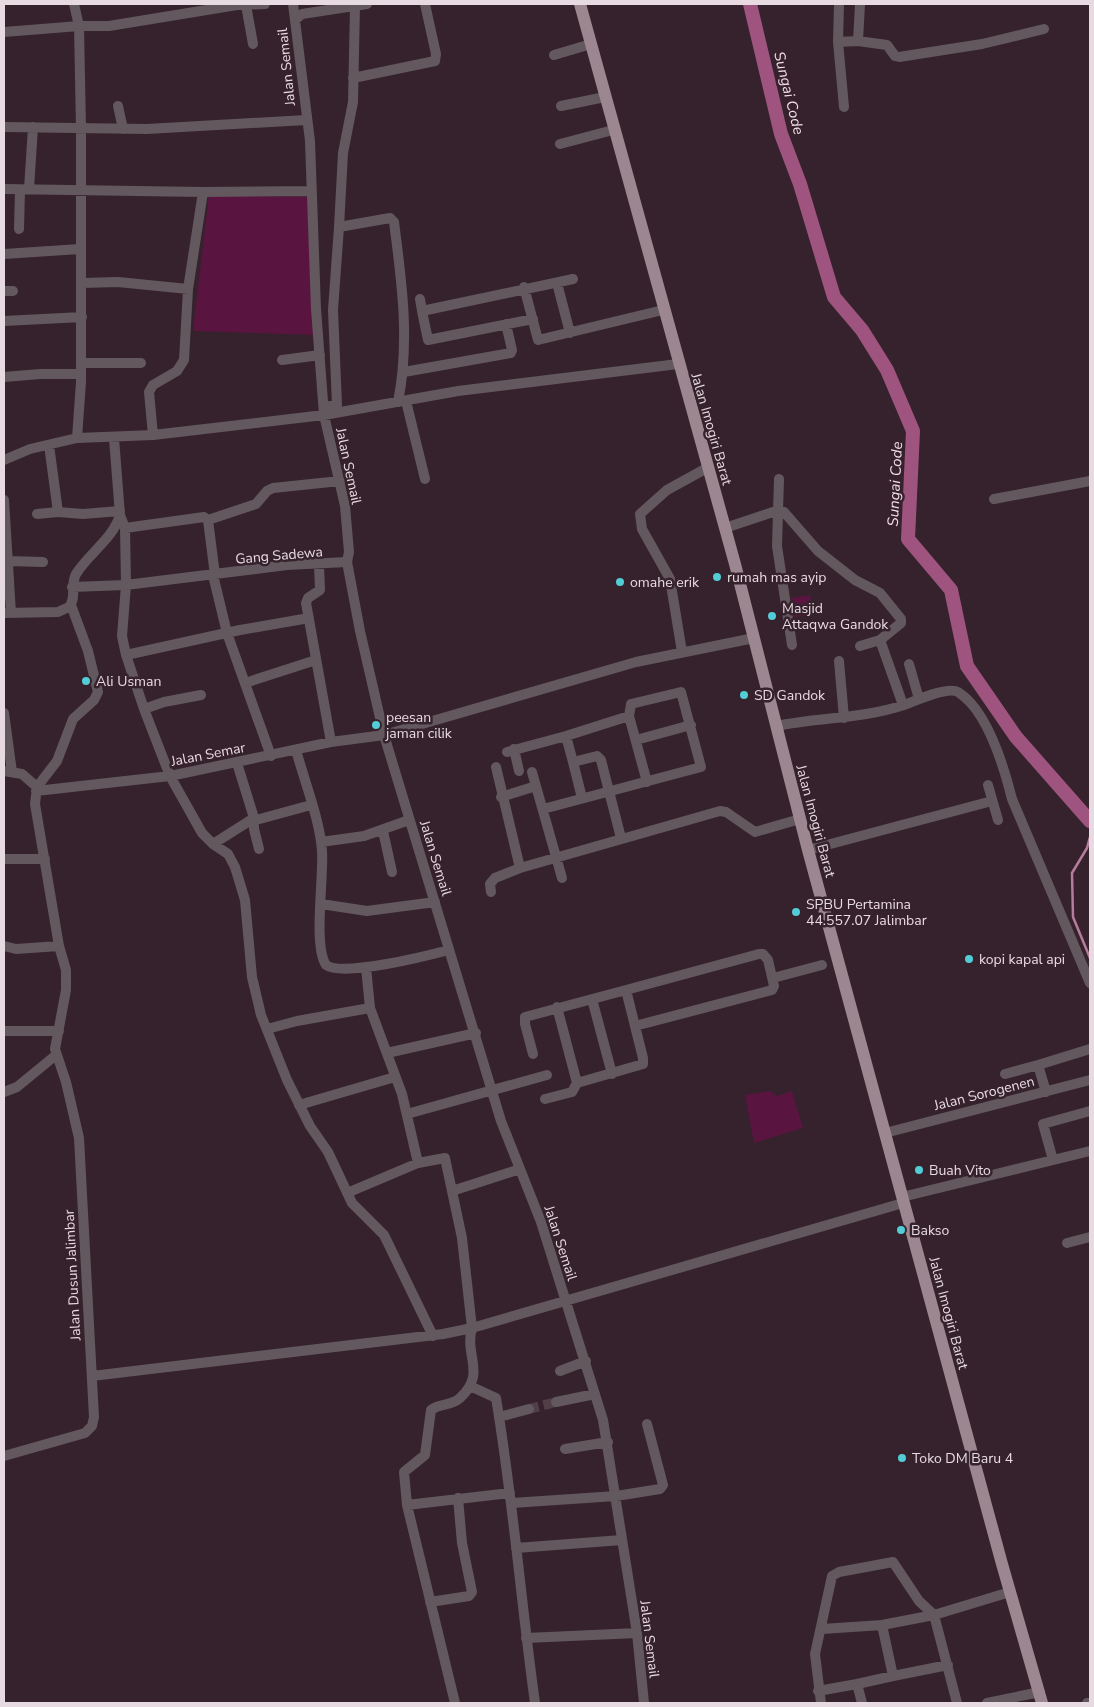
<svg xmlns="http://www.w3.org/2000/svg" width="1094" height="1707" font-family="'Nunito Sans',sans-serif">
	<rect width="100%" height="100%" fill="#36222c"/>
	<!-- green -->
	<path fill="#591540" d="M209,195l98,2 6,138 -120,-4z
		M810,595l4,20 -21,2 -2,-19z
		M770,1091l7,5 15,-5 11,37 -49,15 -9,-48z"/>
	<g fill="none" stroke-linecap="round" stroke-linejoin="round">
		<!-- stream -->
		<path stroke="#b57c9c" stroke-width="2.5" d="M1090,837l-3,11 -15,25 1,44 17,41"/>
		<!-- river -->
		<path stroke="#9f547f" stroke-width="14" d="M750,4l31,130 19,50 34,113 28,33 25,40 26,61 -5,108 43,51 16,76 49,71 74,84"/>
		<!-- minor-tunnel -->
		<path stroke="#513e47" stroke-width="10" stroke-dasharray="10 5" stroke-linecap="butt" d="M529,1409l27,-7"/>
		<!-- minor -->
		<path stroke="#63585e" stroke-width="10" d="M74,4l5,22 2,103v253l-4,56
			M293,4l17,137 6,168 8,106 21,91 4,46 -2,10 13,69 24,104 117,386 40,101 62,198 34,213 7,70
			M246,5l7,39
			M355,6l-2,96 -10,51 -4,74 51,-9 4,4c8,61 16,120 4,180
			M295,20l7,-6 65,-10
			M4,32l75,-6h30l128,-21 28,-1
			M858,41l2,-37
			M838,42l1,-38
			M554,55l37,-11
			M353,78l82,-17 1,-7 -11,-50
			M118,106l5,23
			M561,106l44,-9
			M844,107l-6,-65 20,-1 29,4 8,11 4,1 83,-13 62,-15
			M4,127l143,2 159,-9
			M560,144l53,-14
			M4,189l199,3 108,-1
			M29,189l4,-62
			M19,229l1,-39
			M4,254l76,-5
			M82,283l36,-1 70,7
			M557,283l13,50
			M524,287l14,53 125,-30
			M4,291h9
			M420,299l2,12 151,-32
			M422,311l6,29 105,-21
			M4,321l78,-4
			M282,360l38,-5
			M82,363h59
			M404,372l107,-19 1,-3 -6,-26
			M4,377l36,-3h41
			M406,401l19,78
			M324,407l13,-2 -4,-95 6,-83
			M153,435l-4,-43 4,-7 24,-14 7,-11 4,-71 15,-97
			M114,438l6,77 5,13 1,57 -4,51 4,19 18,54 26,67 32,57 11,11 15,10 7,13 10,33 7,77 9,38 26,65 23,46 18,26 24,51 32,32 49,101
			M49,445l9,67 25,2 37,-3
			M4,460l26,-11 47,-11 76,-3 171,-20 134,-24 220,-27
			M779,479l-2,67 15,99
			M994,499l96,-18
			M4,500l7,113
			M37,514l21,-2
			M208,520l48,-16 11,-13 6,-3 67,-7
			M125,528l79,-11 4,3 7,55
			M725,528l51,-17 8,1 34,39 37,29 25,13 21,26v4l-21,17 -20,6
			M8,561l35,1
			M319,565l1,25 -12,8 -2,5 25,139
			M213,575l14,58 44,123
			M72,587l54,-2 161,-20 60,-3
			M4,613l54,-1 11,-5c8,-9 1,-22 7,-33 13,-21 37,-35 44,-59
			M880,640l23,65
			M682,652l-12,-73 -28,-50 -2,-15 27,-24 40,-22
			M126,655l114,-25 69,-12
			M839,661l5,57
			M909,664l10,35
			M245,683l71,-23
			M144,709l20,-7 37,-7
			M4,713l8,59
			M629,716l18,66
			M776,726c43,-9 86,-7 128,-21 11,-4 44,-19 54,-13 29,18 46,75 54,107l78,184
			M566,736l7,26
			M636,740l55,-15
			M514,749l5,22
			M296,750c8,30 24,70 26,101 2,26 -9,95 4,114 17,12 100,-9 123,-15
			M507,752l59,-16 63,-20 2,-12 50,-12 20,75 -158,42
			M237,763l17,55 2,2 55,-15
			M496,767l24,101
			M4,771l18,3 15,13 -2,17 24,142 7,24v20l-11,59 11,33 13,56 15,279 -2,9 -7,7 -81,23
			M532,772l30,106
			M988,785l10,35
			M37,787l20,-26 16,-42 21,-19 4,-8 -10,-41 -17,-46
			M36,791l134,-15 161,-34 53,-7 252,-73 118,-24
			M501,797l35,-11
			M582,798l-9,-36 24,-6 4,4 20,78
			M254,819v10l5,20
			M383,831l9,41
			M321,842l43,-6 45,-16
			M213,844l41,-26
			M808,850l184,-49
			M4,859h41
			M491,892l-1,-8 5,-6 25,-10 200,-57 6,1 29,20 45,-13
			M321,904l46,7 68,-9
			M4,946l12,3 43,-3
			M366,967l4,41 32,86 16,69 27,-5 17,80 10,90c-8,28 15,45 -12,70 -8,8 -21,5 -29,12l-6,45 -21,17 3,33 48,198
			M773,978l49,-13
			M592,999l20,75
			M557,1007l20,76 66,-19v-6l-17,-68 133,-36h4l5,6 6,26 -2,4 -137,36
			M267,1029l30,-8 73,-13
			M4,1031h55
			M387,1053l89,-20
			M533,1054l-8,-30v-7l101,-27
			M1038,1065l52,-16
			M1005,1074l33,-9 8,27
			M4,1092l13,-5 39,-32
			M545,1099l27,-7 5,-9
			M299,1105l96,-28
			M407,1114l140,-39
			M885,1133l205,-53
			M1053,1160l-10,-36 47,-13
			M452,1191l68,-22
			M347,1193l71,-30
			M902,1197l188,-46
			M1067,1243l23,-6
			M560,1371l26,-10
			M92,1376l351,-42 29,-6 431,-125
			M470,1386l26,12c17,101 25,204 39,305
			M556,1402l39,-8
			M499,1417l30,-8
			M565,1449l43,-7
			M512,1503l104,-7 44,-7 3,-4 -16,-61
			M407,1505l103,-12
			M516,1548l106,-8
			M430,1602l39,-6 3,-4 -10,-49 -4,-45
			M822,1629l60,-4 52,-10 76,-23
			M526,1638l111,-5
			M893,1676l55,-11
			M818,1691l39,-7
			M821,1703l-6,-49 17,-78 7,-4 54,-10 26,39 15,14 23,88
			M862,1703l-5,-19 36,-8 -11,-51
			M987,1703l53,-11
			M1087,1703h3"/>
		<!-- major -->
		<path stroke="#9c8791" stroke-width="12" d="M580,4l155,560 73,286 194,714 40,139"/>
	</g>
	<!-- markers -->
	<g fill="#52ccd5" stroke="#36222c" stroke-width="2">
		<circle cx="717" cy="577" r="5"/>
		<circle cx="620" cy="582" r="5"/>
		<circle cx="772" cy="616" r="5"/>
		<circle cx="86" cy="681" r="5"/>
		<circle cx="744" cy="695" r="5"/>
		<circle cx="376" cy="725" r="5"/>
		<circle cx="796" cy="912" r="5"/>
		<circle cx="969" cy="959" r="5"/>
		<circle cx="919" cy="1170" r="5"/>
		<circle cx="901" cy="1230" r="5"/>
		<circle cx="902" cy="1458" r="5"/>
	</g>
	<g text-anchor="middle" stroke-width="5" stroke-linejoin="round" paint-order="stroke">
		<!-- street labels -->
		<g font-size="14" fill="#e8dae1" stroke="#36222c">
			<text transform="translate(286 67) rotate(-96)" y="5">Jalan Semail</text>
			<text transform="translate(712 429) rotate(74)" y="5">Jalan Imogiri Barat</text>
			<text transform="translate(349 466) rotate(78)" y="5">Jalan Semail</text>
			<text transform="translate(279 555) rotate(-5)" y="5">Gang Sadewa</text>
			<text transform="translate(208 754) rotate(-11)" y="5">Jalan Semar</text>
			<text transform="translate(816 821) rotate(75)" y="5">Jalan Imogiri Barat</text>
			<text transform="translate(436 858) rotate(73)" y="5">Jalan Semail</text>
			<text transform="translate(984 1093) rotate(-14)" y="5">Jalan Sorogenen</text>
			<text transform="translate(561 1243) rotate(72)" y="5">Jalan Semail</text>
			<text transform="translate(72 1275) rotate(-93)" y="5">Jalan Dusun Jalimbar</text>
			<text transform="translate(949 1313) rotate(75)" y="5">Jalan Imogiri Barat</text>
			<text transform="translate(650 1639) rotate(83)" y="5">Jalan Semail</text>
		</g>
		<!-- poi labels -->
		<g font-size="14" fill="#e8dae1" stroke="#36222c" text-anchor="start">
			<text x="727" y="582">rumah mas ayip</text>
			<text x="630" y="587">omahe erik</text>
			<text x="782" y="613">Masjid<tspan x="782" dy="16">Attaqwa Gandok</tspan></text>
			<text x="96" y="686">Ali Usman</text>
			<text x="754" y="700">SD Gandok</text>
			<text x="386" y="722">peesan<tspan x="386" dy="16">jaman cilik</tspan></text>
			<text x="806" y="909">SPBU Pertamina<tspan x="806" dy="16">44.557.07 Jalimbar</tspan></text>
			<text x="979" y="964">kopi kapal api</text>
			<text x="929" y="1175">Buah Vito</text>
			<text x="911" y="1235">Bakso</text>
			<text x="912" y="1463">Toko DM Baru 4</text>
		</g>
		<!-- water labels -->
		<g font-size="15" font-style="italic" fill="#f2dce7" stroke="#36222c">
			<text transform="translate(789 93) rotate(76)" y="5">Sungai Code</text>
			<text transform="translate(895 484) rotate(-87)" y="5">Sungai Code</text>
		</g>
	</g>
	<!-- border -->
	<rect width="1094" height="1707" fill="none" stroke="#e8dae1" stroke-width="10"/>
</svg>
